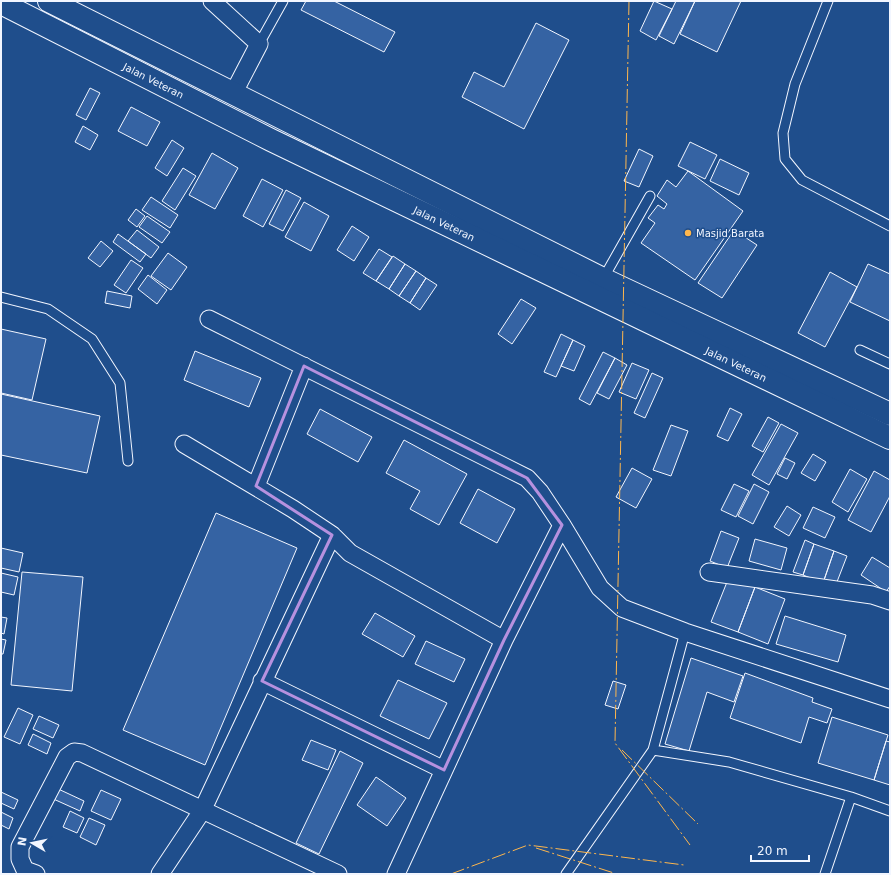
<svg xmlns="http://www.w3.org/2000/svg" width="891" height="875" font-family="'DejaVu Sans',sans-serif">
	<rect width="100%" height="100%" fill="#1f4e8c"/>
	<!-- building -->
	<path fill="#3563a3" stroke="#f2f6ff" d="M306,1h28l61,31 -11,20 -83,-42z
		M654,1l18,8 -16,31 -16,-9z
		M676,1h19l-21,43 -15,-8z
		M695,1h46l-24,51 -37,-18z
		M536,23l33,17 -45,89 -62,-32 12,-25 30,15z
		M90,88l10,5 -14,27 -10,-5z
		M131,107l29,15 -13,24 -29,-15z
		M83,126l15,9 -8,15 -15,-8z
		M172,140l12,8 -17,28 -12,-8z
		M690,142l27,13 -12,24 -27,-13z
		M639,149l14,7 -14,31 -15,-6z
		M212,153l26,15 -23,41 -26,-14z
		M720,159l29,14 -10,22 -29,-14z
		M183,168l13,8 -21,34 -13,-9z
		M688,171l55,40 -48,69 -54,-37 14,-20 -7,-5 10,-13 6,4 3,-5 -10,-8 10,-16 9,7z
		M262,179l21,11 -20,37 -20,-11z
		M286,190l15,8 -18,33 -14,-7z
		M151,197l27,18 -8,13 -28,-18z
		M304,202l25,14 -18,35 -26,-14z
		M136,209l9,7 -8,11 -9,-7z
		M147,216l23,16 -8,11 -23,-16z
		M352,226l17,11 -15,24 -17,-11z
		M137,230l22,17 -8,11 -23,-17z
		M734,230l23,15 -35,53 -24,-15z
		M118,234l28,20 -6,8 -27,-20z
		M101,241l12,10 -13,16 -12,-9z
		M379,249l13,8 -16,24 -13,-8z
		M168,253l19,14 -16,23 -20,-14z
		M393,256l12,8 -16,25 -13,-8z
		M131,260l12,8 -17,25 -12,-8z
		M405,264l11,7 -17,25 -10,-7z
		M868,264l22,10v47l-40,-19z
		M416,271l10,7 -16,25 -11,-7z
		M830,272l27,15 -32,60 -27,-14z
		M148,275l19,15 -10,14 -19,-15z
		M426,278l11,7 -17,25 -10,-7z
		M107,291l25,5 -2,12 -25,-5z
		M521,299l15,9 -24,36 -14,-10z
		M1,329l45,10 -14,61 -31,-7z
		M561,334l12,6 -17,37 -12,-5z
		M573,340l12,6 -11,25 -13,-5z
		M195,351l66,27 -12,29 -65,-27z
		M603,352l12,6 -25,47 -11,-6z
		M615,358l12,7 -18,34 -12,-6z
		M632,363l17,7 -13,29 -17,-7z
		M652,373l11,5 -18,40 -11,-5z
		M1,394l99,22 -13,57 -86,-18z
		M730,408l12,6 -14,27 -11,-5z
		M320,409l52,28 -14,25 -51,-28z
		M768,417l11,6 -16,29 -11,-6z
		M781,424l17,9 -29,52 -17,-10z
		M671,425l17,6 -17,45 -18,-6z
		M404,440l63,34 -28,51 -29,-16 10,-18 -34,-18z
		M813,454l13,8 -11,19 -14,-8z
		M785,458l10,5 -8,16 -10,-5z
		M632,468l20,11 -16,29 -20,-11z
		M850,469l17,10 -19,33 -16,-10z
		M874,471l16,9v16l-19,36 -23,-12z
		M734,484l15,7 -13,26 -15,-7z
		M754,484l15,8 -16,32 -15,-8z
		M478,489l37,20 -18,34 -37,-20z
		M787,506l14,9 -12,21 -15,-9z
		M813,507l22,10 -10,21 -22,-10z
		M216,513l81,35 -92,217 -82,-35z
		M721,531l18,7 -12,30 -17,-7z
		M755,539l32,9 -6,22 -32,-9z
		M805,540l9,4 -11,31 -10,-3z
		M814,544l20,7 -11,32 -20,-8z
		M1,548l22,5 -4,19 -18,-4z
		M834,551l13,5 -12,31 -12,-4z
		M872,557l18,11v18l-4,6 -25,-17z
		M22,572l61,5 -11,114 -61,-6z
		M1,573l17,4 -4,18 -13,-3z
		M729,577l26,10 -17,45 -27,-10z
		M755,587l30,12 -17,45 -30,-12z
		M375,613l40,23 -12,21 -41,-23z
		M785,616l61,19 -8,27 -62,-18z
		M1,617l6,1 -3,16 -3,-1z
		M1,639l5,1 -3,14h-2z
		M426,641l39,18 -11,23 -39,-18z
		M691,658l52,18 -9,26 -27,-10 -18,59 -24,-7z
		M745,673l68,25 -1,4 20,7 -5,14 -18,-6 -8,26 -71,-25z
		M398,680l49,23 -18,36 -49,-23z
		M613,681l13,4 -8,24 -13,-4z
		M18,708l15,7 -13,29 -16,-7z
		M39,716l20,9 -6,13 -20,-9z
		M832,717l56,18 -14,45 -56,-17z
		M33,734l18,9 -4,11 -19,-9z
		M311,740l25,10 -8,20 -26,-10z
		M886,741l4,1v43l-16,-5z
		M340,751l23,12 -44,91 -23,-11z
		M376,777l30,21 -19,28 -30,-21z
		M54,787l30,14 -4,10 -31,-14z
		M101,790l20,9 -10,21 -20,-9z
		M1,792l17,8 -4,9 -13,-6z
		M70,811l14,7 -7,15 -14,-6z
		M1,812l12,6 -4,11 -8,-4z
		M89,818l16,7 -9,20 -16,-8z"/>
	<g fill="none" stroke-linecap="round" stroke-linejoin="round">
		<defs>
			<path id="lane" d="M828,1l-33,83 -12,49 2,26 17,21 88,46
				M259,44l24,-43
				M603,279l47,-83
				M1,297l47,12 44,30 28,44 8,78
				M860,350l30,14
				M653,750l76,12 122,35 39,14
				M566,874l87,-124 32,-118
				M825,874l26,-77"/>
			<path id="street" d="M212,1l47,43 -26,50
				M209,319l318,159 13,14 22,33 38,63 22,20 63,24 205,67
				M184,444l109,65 39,26 18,18 154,87
				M256,486l48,-120
				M709,572l163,23 18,6
				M262,681l182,89
				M36,874l-11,-4 -5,-11v-12l47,-90 7,-5 8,1 256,121
				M160,874l42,-63 130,-276
				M396,874l108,-234 58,-115"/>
			<g id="highway">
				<path d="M49,1l554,278 287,135"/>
				<path id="s1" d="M1,3l270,137 619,298"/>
			</g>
		</defs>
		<!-- lane casing -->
		<use href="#lane" stroke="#f2f6ff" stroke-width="11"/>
		<!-- street casing -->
		<use href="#street" stroke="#f2f6ff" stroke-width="19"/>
		<!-- highway casing -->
		<use href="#highway" stroke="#f2f6ff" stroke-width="24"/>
		<!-- lane -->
		<use href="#lane" stroke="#1f4e8c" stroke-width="9"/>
		<!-- street -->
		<use href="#street" stroke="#1f4e8c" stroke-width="17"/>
		<!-- highway -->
		<use href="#highway" stroke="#1f4e8c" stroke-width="22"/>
		<!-- power -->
		<path stroke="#ffb74d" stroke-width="1" stroke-dasharray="14 3 2 3" stroke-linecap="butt" d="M629,1l-14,742 75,102
			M622,750l76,74
			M536,848l81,26
			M451,874l77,-29 156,20"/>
	</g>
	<!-- marked area -->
	<path fill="none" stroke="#b691df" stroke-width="3" stroke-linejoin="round" d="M304,366l223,112 35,47 -58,115 -60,130 -182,-89 70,-146 -76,-49z"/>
	<!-- markers -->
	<circle fill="#ffb74d" stroke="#1f4e8c" stroke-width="1.5" cx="688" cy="233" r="4"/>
	<g text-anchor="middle" stroke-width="3" stroke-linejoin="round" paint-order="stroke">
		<!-- street labels -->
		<g font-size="10" fill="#f2f6ff" stroke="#1f4e8c">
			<text dy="4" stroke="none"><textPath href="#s1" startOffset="171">Jalan Veteran</textPath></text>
			<text dy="4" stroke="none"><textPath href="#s1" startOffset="495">Jalan Veteran</textPath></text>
			<text dy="4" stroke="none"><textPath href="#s1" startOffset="819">Jalan Veteran</textPath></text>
		</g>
		<!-- poi labels -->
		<g font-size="10" fill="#f2f6ff" stroke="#1f4e8c" text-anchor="start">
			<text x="696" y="237">Masjid Barata</text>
		</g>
	</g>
	<!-- border -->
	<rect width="891" height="875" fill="none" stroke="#f2f6ff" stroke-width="4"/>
	<!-- north arrow -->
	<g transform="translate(32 843) rotate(279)" stroke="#1f4e8c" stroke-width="3" paint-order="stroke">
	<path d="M0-3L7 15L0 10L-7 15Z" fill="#f2f6ff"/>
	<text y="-6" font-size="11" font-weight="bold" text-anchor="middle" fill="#f2f6ff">N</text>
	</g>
	<!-- scale -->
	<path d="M751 855v6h58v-6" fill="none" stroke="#f2f6ff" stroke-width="2"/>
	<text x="757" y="855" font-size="12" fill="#f2f6ff" stroke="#1f4e8c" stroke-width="3" paint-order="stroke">20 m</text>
</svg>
